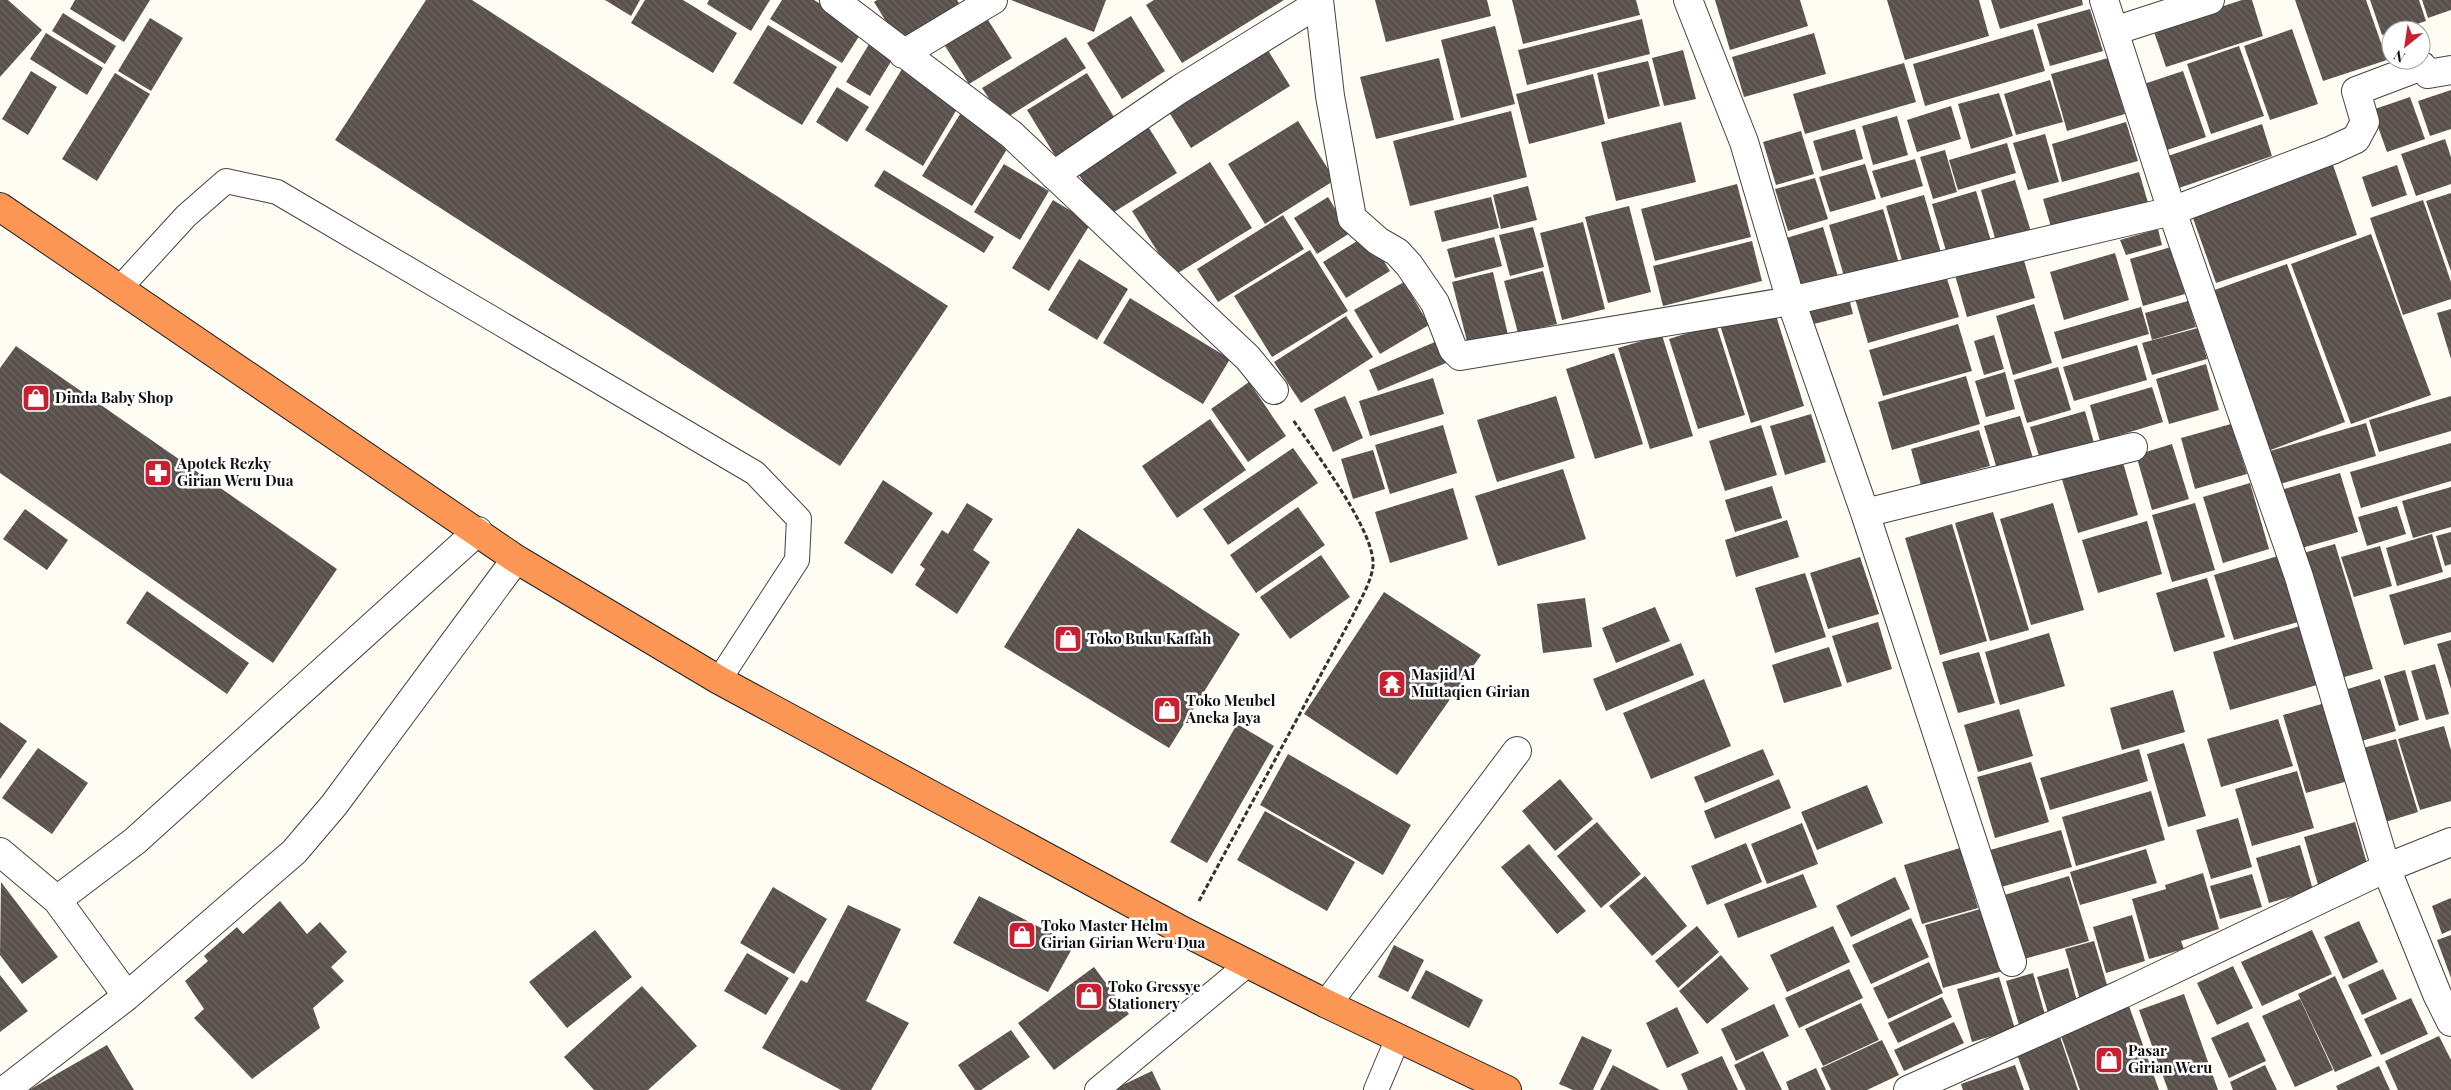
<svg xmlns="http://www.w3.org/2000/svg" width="2451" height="1090" font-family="'Playfair Display',serif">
	<defs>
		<pattern id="building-back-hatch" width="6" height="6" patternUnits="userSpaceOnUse" patternTransform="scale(1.25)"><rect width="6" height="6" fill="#59504c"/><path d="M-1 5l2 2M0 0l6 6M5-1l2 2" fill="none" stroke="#6c6561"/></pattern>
	</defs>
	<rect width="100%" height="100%" fill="#fffcf3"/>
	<!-- building -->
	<path fill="url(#building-back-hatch)" d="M0,0h8l34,30 -42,47z
		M75,0h75l-26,42 -54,-33z
		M426,0h46l476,306 -108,160 -505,-326z
		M605,0h35l-9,16z
		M645,0h38l54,33 -24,40 -82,-50z
		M709,0h61l-19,31 -44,-27z
		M782,0h32l49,30 -21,33 -72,-44z
		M877,0h80l4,6 -61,38 -26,-42z
		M1011,0h95l-12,32z
		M1154,0h130l-102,63 -36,-58z
		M1375,0h112l4,16 -105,26z
		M1512,0h124l4,15 -117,29z
		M1715,0h85l8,26 -78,24z
		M1887,0h92l10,36 -84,24z
		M1991,0h91l1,5 -83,24z
		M2242,0h10l11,36 -97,31 -13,-38z
		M2295,0h71l21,60 -64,21z
		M2370,0h49l7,21 -27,9h-8v3l-9,2z
		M2422,0h29v10l-23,8z
		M2090,9l13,42 -53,15 -13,-42z
		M983,12l29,46 -43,26 -29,-46z
		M63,13l53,33 -11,18 -53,-33z
		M1131,16l34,55 -43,28 -35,-56z
		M150,18l33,20 -32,53 -33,-20z
		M1642,19l8,35 -123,31 -9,-35z
		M768,25l69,42 -35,58 -69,-42z
		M1495,26l20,78 -54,14 -20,-78z
		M2033,29l12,42 -120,35 -12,-42z
		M2292,29l26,75 -48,16 -26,-74z
		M46,33l57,35 -16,27 -57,-36z
		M1814,33l12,41 -82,23 -12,-40z
		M1066,37l20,31 -83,52 -21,-32z
		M871,41l24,14 -25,41 -24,-14z
		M1263,42l27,44 -99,62 -27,-44z
		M2239,46l25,70 -53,18 -24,-70z
		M1683,50l13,49 -32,7 -12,-48z
		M1439,58l15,62 -78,19 -16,-62z
		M2108,58l17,56 -58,17 -16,-57z
		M1648,61l12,45 -52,13 -11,-46z
		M1904,63l12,39 -111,32 -12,-40z
		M902,69l58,35 -37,62 -58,-36z
		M31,71l26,16 -29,48 -26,-16z
		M2183,71l23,66 -42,14 -23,-66z
		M115,73l35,21 -53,87 -35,-22z
		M1087,73l32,52 -60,37 -32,-52z
		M1593,74l12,50 -76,20 -13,-50z
		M2050,80l13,42 -47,13 -12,-41z
		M837,87l32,20 -22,35 -31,-20z
		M2451,90v39l-21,7 -12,-35z
		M1999,93l14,43 -42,13 -13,-45z
		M2410,97l15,42 -38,13 -15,-42z
		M1951,106l10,33 -44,13 -10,-32z
		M962,111l50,30 -40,65 -50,-30z
		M1511,111l16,66 -117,29 -17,-65z
		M1897,116l11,39 -35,10 -11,-39z
		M1144,120l33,53 -71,44 -34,-53z
		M1298,121l37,59 -70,44 -37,-60z
		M1681,122l15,60 -80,19 -15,-59z
		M2126,122l12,39 -76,21 -10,-38z
		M2262,124l10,32 -93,32 -11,-32z
		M1855,129l8,30 -41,12 -9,-30z
		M1801,131l13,43 -38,11 -13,-43z
		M2045,134l14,48 -31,8 -15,-47z
		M2445,139l6,18v27l-35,12 -15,-42z
		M2007,143l9,30 -58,17 -9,-30z
		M1945,150l12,42 -24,7 -13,-42z
		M1915,159l8,27 -42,12 -9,-27z
		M2331,159l26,76 -141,48 -27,-76z
		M1210,162l42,66 -79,48 -41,-65z
		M1004,164l45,27 -29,49 -46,-28z
		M1865,164l11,35 -46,13 -11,-35z
		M2397,165l10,30 -35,12 -10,-30z
		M884,170l110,67 -10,16 -110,-67z
		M2139,172l10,34 -96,28 -10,-35z
		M1815,178l13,41 -40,12 -13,-42z
		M2015,180l17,55 -35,10 -16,-55z
		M1737,184l14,53 -96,24 -14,-52z
		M1528,186l9,34 -36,9 -8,-34z
		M1976,191l15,50 -44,13 -15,-50z
		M2451,193v78l-25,-70z
		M1924,195l18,61 -38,11 -18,-61z
		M1328,197l22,36 -33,21 -23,-36z
		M1491,197l8,31 -57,14 -8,-31z
		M1053,200l38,23 -42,68 -37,-23z
		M2423,200l28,82v17l-48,16 -33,-97z
		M1629,206l22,86 -43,11 -23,-86z
		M1883,209l17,58 -54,16 -17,-58z
		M1283,215l21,34 -86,53 -21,-33z
		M1583,222l22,87 -43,11 -22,-87z
		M1533,227l11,40 -34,9 -11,-41z
		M1823,227l16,53 -40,12 -16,-53z
		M2158,229l4,16 -36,10 -6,-15z
		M2371,234l60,161 -80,29 -60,-160z
		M1367,235l23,36 -44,27 -23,-36z
		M1494,237l8,29 -47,12 -8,-29z
		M1752,241l10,40 -99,25 -10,-40z
		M2171,247l14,47 -42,12 -13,-47z
		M1310,250l38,61 -76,46 -38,-61z
		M2115,253l14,47 -65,20 -14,-48z
		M2023,257l12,41 -68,19 -12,-42z
		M1079,259l49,30 -31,51 -49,-30z
		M2287,264l58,158 -77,29 -59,-159z
		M1944,269l15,48 -91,26 -14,-48z
		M1543,271l14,53 -39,9 -14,-52z
		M1493,272l16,67 -40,10 -17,-67z
		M1404,282l25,43 -49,29 -26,-44z
		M1848,294l5,20 -47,12 -5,-21z
		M1130,298l100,61 -27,45 -100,-61z
		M2188,301l8,26 -44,13 -7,-27z
		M2034,304l18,59 -39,12 -17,-59z
		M2141,307l8,27 -87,25 -8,-27z
		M1774,309l30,97 -53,17 -31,-98z
		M2451,309v50l-14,-46z
		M1346,316l27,41 -72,46 -27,-41z
		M1716,324l29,91 -47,14 -29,-90z
		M1958,324l14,47 -89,25 -14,-46z
		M2198,328l9,31 -55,16 -10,-32z
		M1662,335l31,101 -43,13 -32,-101z
		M1994,335l10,34 -20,6 -10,-34z
		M1442,339l9,22 -73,30 -9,-21z
		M2137,345l10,35 -73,21 -11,-34z
		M16,346l321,223 -64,94 -273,-190v-105z
		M1614,353l29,91 -48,15 -29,-90z
		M2206,364l13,46 -50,14 -13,-45z
		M2058,367l13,43 -44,13 -13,-43z
		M2005,372l10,37 -29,8 -11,-36z
		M1966,376l14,48 -88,26 -14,-48z
		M1433,378l11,36 -74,22 -11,-35z
		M1249,382l37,54 -38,26 -37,-53z
		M2152,387l11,35 -63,19 -10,-36z
		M1345,396l18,42 -30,14 -19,-43z
		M1556,396l19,62 -78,24 -20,-62z
		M2451,396v35l-72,21 -10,-32z
		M2085,411l9,32 -54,16 -10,-32z
		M1811,414l15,48 -41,13 -15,-49z
		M2020,416l13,42 -36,11 -13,-43z
		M1210,419l36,51 -69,48 -35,-52z
		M2366,423l10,33 -96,28 -10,-33z
		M2231,424l16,50 -52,15 -14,-51z
		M1443,425l14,48 -67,21 -15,-49z
		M1761,425l16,50 -52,16 -16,-50z
		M1979,430l11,36 -69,19 -10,-36z
		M2451,443v38l-90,27 -11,-36z
		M2172,444l17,55 -37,11 -16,-55z
		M1293,448l25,35 -90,62 -25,-36z
		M1373,450l12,39 -32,10 -12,-40z
		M2122,459l16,56 -60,18 -17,-57z
		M1563,469l23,70 -88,27 -23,-70z
		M2340,473l18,59 -60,17 -17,-59z
		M883,480l50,33 -41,61 -48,-31z
		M2250,483l19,66 -46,14 -20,-66z
		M1772,486l10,32 -47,14 -10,-32z
		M2451,487v40l-38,11 -11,-37z
		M1453,488l15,51 -78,24 -15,-51z
		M967,503l26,16 -20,31 17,12 -33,52 -42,-29 10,-16 -5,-4 22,-35 6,4z
		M2053,503l31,107 -53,15 -31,-106z
		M2195,503l20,67 -43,12 -20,-67z
		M2397,506l9,28 -39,12 -9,-29z
		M1298,507l27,38 -69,48 -26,-38z
		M25,509l43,31 -21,30 -44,-31z
		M1993,512l36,118 -39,11 -35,-118z
		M1787,520l12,37 -63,20 -11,-37z
		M2147,521l15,53 -64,19 -16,-53z
		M1952,524l35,117 -47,14 -35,-117z
		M1078,528l162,106 -71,114 -165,-101z
		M2451,532v32l-6,2 -9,-30z
		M2432,534l11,38 -46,14 -11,-38z
		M2335,544l38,125 -36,10 -37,-125z
		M2380,546l12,40 -38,11 -13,-40z
		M1321,555l29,42 -60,42 -30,-42z
		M2278,556l20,66 -64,18 -20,-65z
		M1860,557l19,57 -51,15 -18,-56z
		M1805,573l21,64 -51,16 -20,-65z
		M2451,577v55l-47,13 -15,-50z
		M2207,578l18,59 -51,15 -18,-59z
		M147,591l102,72 -22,31 -101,-71z
		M1384,592l97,63 -84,120 -93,-61z
		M1585,598l7,49 -49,6 -6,-49z
		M1655,607l15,34 -54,22 -14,-35z
		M1878,622l14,47 -45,14 -15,-47z
		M2300,626l17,59 -87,25 -17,-58z
		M2049,633l16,53 -65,19 -15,-53z
		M2451,640v49l-14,-45z
		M1681,643l13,32 -88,36 -13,-32z
		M1829,647l13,39 -58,17 -12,-38z
		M1979,652l16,51 -37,10 -16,-51z
		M2435,664l14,50 -23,6 -15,-49z
		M2405,670l14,50 -20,6 -15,-50z
		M1704,679l27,67 -80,33 -28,-66z
		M2380,679l16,52 -45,13 -16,-51z
		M2173,690l12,42 -63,18 -12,-42z
		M2332,701l23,78 -49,14 -23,-78z
		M2019,709l14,47 -55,16 -14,-47z
		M2278,719l15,47 -72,21 -14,-48z
		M0,722l27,19 -27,38z
		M1237,724l37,22 -67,117 -37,-21z
		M2444,726l7,24v51l-31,9 -22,-71z
		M2396,739l22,73 -39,12 -23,-74z
		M2184,743l22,73 -38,11 -21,-73z
		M38,748l50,35 -36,51 -50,-36z
		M1763,749l11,26 -69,28 -11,-26z
		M2139,749l9,32 -98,29 -10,-32z
		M1288,754l123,71 -28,50 -123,-70z
		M2031,762l18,60 -54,16 -18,-61z
		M2297,771l17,57 -62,18 -17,-57z
		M1560,779l33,40 -38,32 -33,-40z
		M1779,779l12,29 -76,31 -11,-28z
		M1867,785l16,38 -66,27 -16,-38z
		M2151,791l14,49 -89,26 -14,-49z
		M1265,811l90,51 -28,49 -90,-51z
		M2238,818l14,49 -41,12 -15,-49z
		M1597,822l44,52 -40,34 -44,-52z
		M2355,822l15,52 -51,14 -15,-51z
		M1802,823l16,41 -51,20 -16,-40z
		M2061,830l11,37 -78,22 -11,-37z
		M1746,843l16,39 -55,23 -16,-39z
		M1529,844l57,67 -29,23 -56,-67z
		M2300,845l13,45 -44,13 -13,-45z
		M1960,848l18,60 -56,16 -18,-59z
		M2146,849l11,34 -77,22 -10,-33z
		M2203,873l16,56 -38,12 3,8 -35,10 -17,-60 34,-10 -1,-4z
		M1803,874l14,33 -79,31 -14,-34z
		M2252,874l10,33 -42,12 -10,-33z
		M1645,876l42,50 -35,30 -43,-50z
		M2069,876l20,65 -69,19 -19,-64z
		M1895,877l15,32 -59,28 -15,-31z
		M1,882l57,75 -36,27 -22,-29z
		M773,887l54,32 -33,55 -54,-31z
		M979,896l95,49 -26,47 -95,-49z
		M2451,898v32l-9,4 -10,-28z
		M280,901l27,33 13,-12 27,30 -16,15 13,14 -31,27 7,20 -68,51 -58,-61 10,-9 -19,-28 23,-20 -4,-5 33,-29 6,7z
		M848,905l53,24 -35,72 43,22 -38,67h-30l-79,-42 39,-68 6,3z
		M1987,907l19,63 -63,18 -18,-63z
		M2132,915l13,46 -39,12 -13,-46z
		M1911,918l18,39 -58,27 -19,-39z
		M2359,921l19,41 -35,17 -19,-42z
		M1697,926l22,26 -41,36 -23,-27z
		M1833,926l17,36 -63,30 -17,-37z
		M595,930l37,47 -65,51 -38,-46z
		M2312,930l20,44 -70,32 -21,-44z
		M2451,935v43l-14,-38z
		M2094,941l16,54 -29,8 -16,-54z
		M1394,945l30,15 -16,32 -30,-15z
		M747,953l42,25 -23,37 -42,-24z
		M1721,955l28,34 -42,35 -28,-33z
		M1929,962l14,31 -55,26 -15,-31z
		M2233,966l20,42 -36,17 -20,-42z
		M1094,967l35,47 -75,56 -36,-47z
		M2068,968l10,37 -30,8 -11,-36z
		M1849,969l14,29 -64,30 -14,-30z
		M2383,969l14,30 -35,16 -14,-30z
		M1426,970l57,30 -14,28 -58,-30z
		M2033,973l13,45 -27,7 -13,-44z
		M0,975l28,36 -28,21z
		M2335,976l37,80 -37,16 -37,-78z
		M1999,977l16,52 -43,13 -15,-53z
		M642,986l55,60 -49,44h-54l-30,-33z
		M2184,994l34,96h-50l-29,-80z
		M1942,997l10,20 -54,26 -10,-20z
		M2411,998l17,36 -47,21 -17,-36z
		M2300,999l33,71 -38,17 -33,-71z
		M1861,1003l18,37 -56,26 -18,-37z
		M1774,1004l15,32 -53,25 -15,-32z
		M2129,1006l30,84h-79l-21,-60z
		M1677,1007l22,46 -32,15 -21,-45z
		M1954,1022l10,21 -60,28 -10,-21z
		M2248,1022l18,39 -37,17 -18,-40z
		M1011,1030l19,27 -49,33h-6l-17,-25z
		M1582,1036l30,14 -19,40h-20l-14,-6z
		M2439,1036l12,24v30h-53l-13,-29z
		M2060,1037l18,53h-48l-14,-38z
		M1882,1040l17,35 -32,15h-36l-10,-22z
		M107,1045l27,45h-105z
		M1763,1051l19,39h-36l-12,-25z
		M1722,1056l16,34h-50l-7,-16z
		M1613,1065l47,25h-60z
		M2015,1065l9,25h-61l-2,-6z
		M2265,1065l12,25h-44l-3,-8z
		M2379,1066l11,24h-52l-2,-4z
		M1816,1068l10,22h-37l-3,-8z
		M1152,1071l9,19h-49z"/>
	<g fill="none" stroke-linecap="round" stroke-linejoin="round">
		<defs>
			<path id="lane" d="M120,288l66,-72 40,-35 51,11 478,281 44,46 -2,41 -78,120
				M1097,1090l151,-126
				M1376,1090l22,-52"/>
			<path id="street" d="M834,0l177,134 237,224 26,32
				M1319,0l11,96 22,122 26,23 19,11 12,13 26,38 18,46 7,7 331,-55 381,-90 160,-61 24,-11 9,-17 -9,-31 66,-25 6,8 23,-4
				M1688,0l56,142 47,159 74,212 147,449
				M2104,0l68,211 127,366 87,291 51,126 14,28
				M2114,31l96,-31
				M903,54l90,-54
				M1054,175l126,-86 139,-86
				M1865,513l268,-66
				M0,852l57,48 70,96
				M57,900l78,-59 343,-310
				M1327,1004l190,-253
				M5,1090l122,-94 167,-144 40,-47 182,-246
				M1908,1090l214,-96 264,-126 65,-26"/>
			<path id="highway" d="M0,207l516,352 203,121 464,251 144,73 180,86"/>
		</defs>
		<!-- lane casing -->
		<use href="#lane" stroke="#434343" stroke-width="26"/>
		<!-- street casing -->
		<use href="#street" stroke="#434343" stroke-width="30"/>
		<!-- highway casing -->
		<use href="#highway" stroke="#212121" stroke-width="30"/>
		<!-- path -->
		<path stroke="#323232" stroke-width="3" stroke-dasharray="5 2.5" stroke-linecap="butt" d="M1199,901l154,-286c7,-15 18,-32 20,-49 3,-34 -60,-117 -80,-146"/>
		<!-- lane -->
		<use href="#lane" stroke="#fff" stroke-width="24"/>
		<!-- street -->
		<use href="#street" stroke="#fff" stroke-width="28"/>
		<!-- highway -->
		<use href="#highway" stroke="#fb9655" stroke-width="28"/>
	</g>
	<!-- icons -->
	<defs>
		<symbol id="shop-square" viewBox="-11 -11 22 22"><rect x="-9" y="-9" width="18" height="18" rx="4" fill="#c82032" stroke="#fff"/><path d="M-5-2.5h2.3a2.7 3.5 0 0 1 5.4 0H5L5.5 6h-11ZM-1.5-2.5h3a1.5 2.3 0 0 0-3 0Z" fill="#fff"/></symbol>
		<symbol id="pharmacy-square" viewBox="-11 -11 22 22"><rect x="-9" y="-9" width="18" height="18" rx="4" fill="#c82032" stroke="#fff"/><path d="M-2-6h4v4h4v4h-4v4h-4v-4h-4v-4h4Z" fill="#fff"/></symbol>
		<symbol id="temple-square" viewBox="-11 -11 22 22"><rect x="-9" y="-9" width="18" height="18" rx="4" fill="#c82032" stroke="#fff"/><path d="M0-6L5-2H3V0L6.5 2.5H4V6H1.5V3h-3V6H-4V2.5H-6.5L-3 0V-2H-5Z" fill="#fff"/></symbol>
	</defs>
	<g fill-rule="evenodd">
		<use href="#shop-square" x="20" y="382" width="32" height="32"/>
		<use href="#pharmacy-square" x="142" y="457" width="32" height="32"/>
		<use href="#shop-square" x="1052" y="623" width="32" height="32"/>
		<use href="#temple-square" x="1376" y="668" width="32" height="32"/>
		<use href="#shop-square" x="1151" y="694" width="32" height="32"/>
		<use href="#shop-square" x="1006" y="919" width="32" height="32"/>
		<use href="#shop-square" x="1073" y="980" width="32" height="32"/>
		<use href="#shop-square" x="2093" y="1044" width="32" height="32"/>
	</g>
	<g text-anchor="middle" stroke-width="5" stroke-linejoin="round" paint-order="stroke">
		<!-- poi labels -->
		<g font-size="15" font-weight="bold" fill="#101010" stroke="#fff" text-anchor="start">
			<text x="55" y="403">Dinda Baby Shop</text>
			<text x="177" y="469">Apotek Rezky<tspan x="177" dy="17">Girian Weru Dua</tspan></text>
			<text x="1087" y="644">Toko Buku Kaffah</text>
			<text x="1411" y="680">Masjid Al<tspan x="1411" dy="17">Muttaqien Girian</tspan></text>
			<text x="1186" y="706">Toko Meubel<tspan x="1186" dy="17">Aneka Jaya</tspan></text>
			<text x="1041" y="931">Toko Master Helm<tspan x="1041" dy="17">Girian Girian Weru Dua</tspan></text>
			<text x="1108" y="992">Toko Gressye<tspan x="1108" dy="17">Stationery</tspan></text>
			<text x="2128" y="1056">Pasar<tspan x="2128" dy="17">Girian Weru</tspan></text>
		</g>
	</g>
	<!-- north arrow -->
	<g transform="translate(2406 45) rotate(210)"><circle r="24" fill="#ffffff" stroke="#9f9f9f"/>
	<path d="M0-4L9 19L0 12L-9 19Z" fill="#c82032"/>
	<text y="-8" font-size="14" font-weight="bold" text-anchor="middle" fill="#101010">N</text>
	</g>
</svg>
